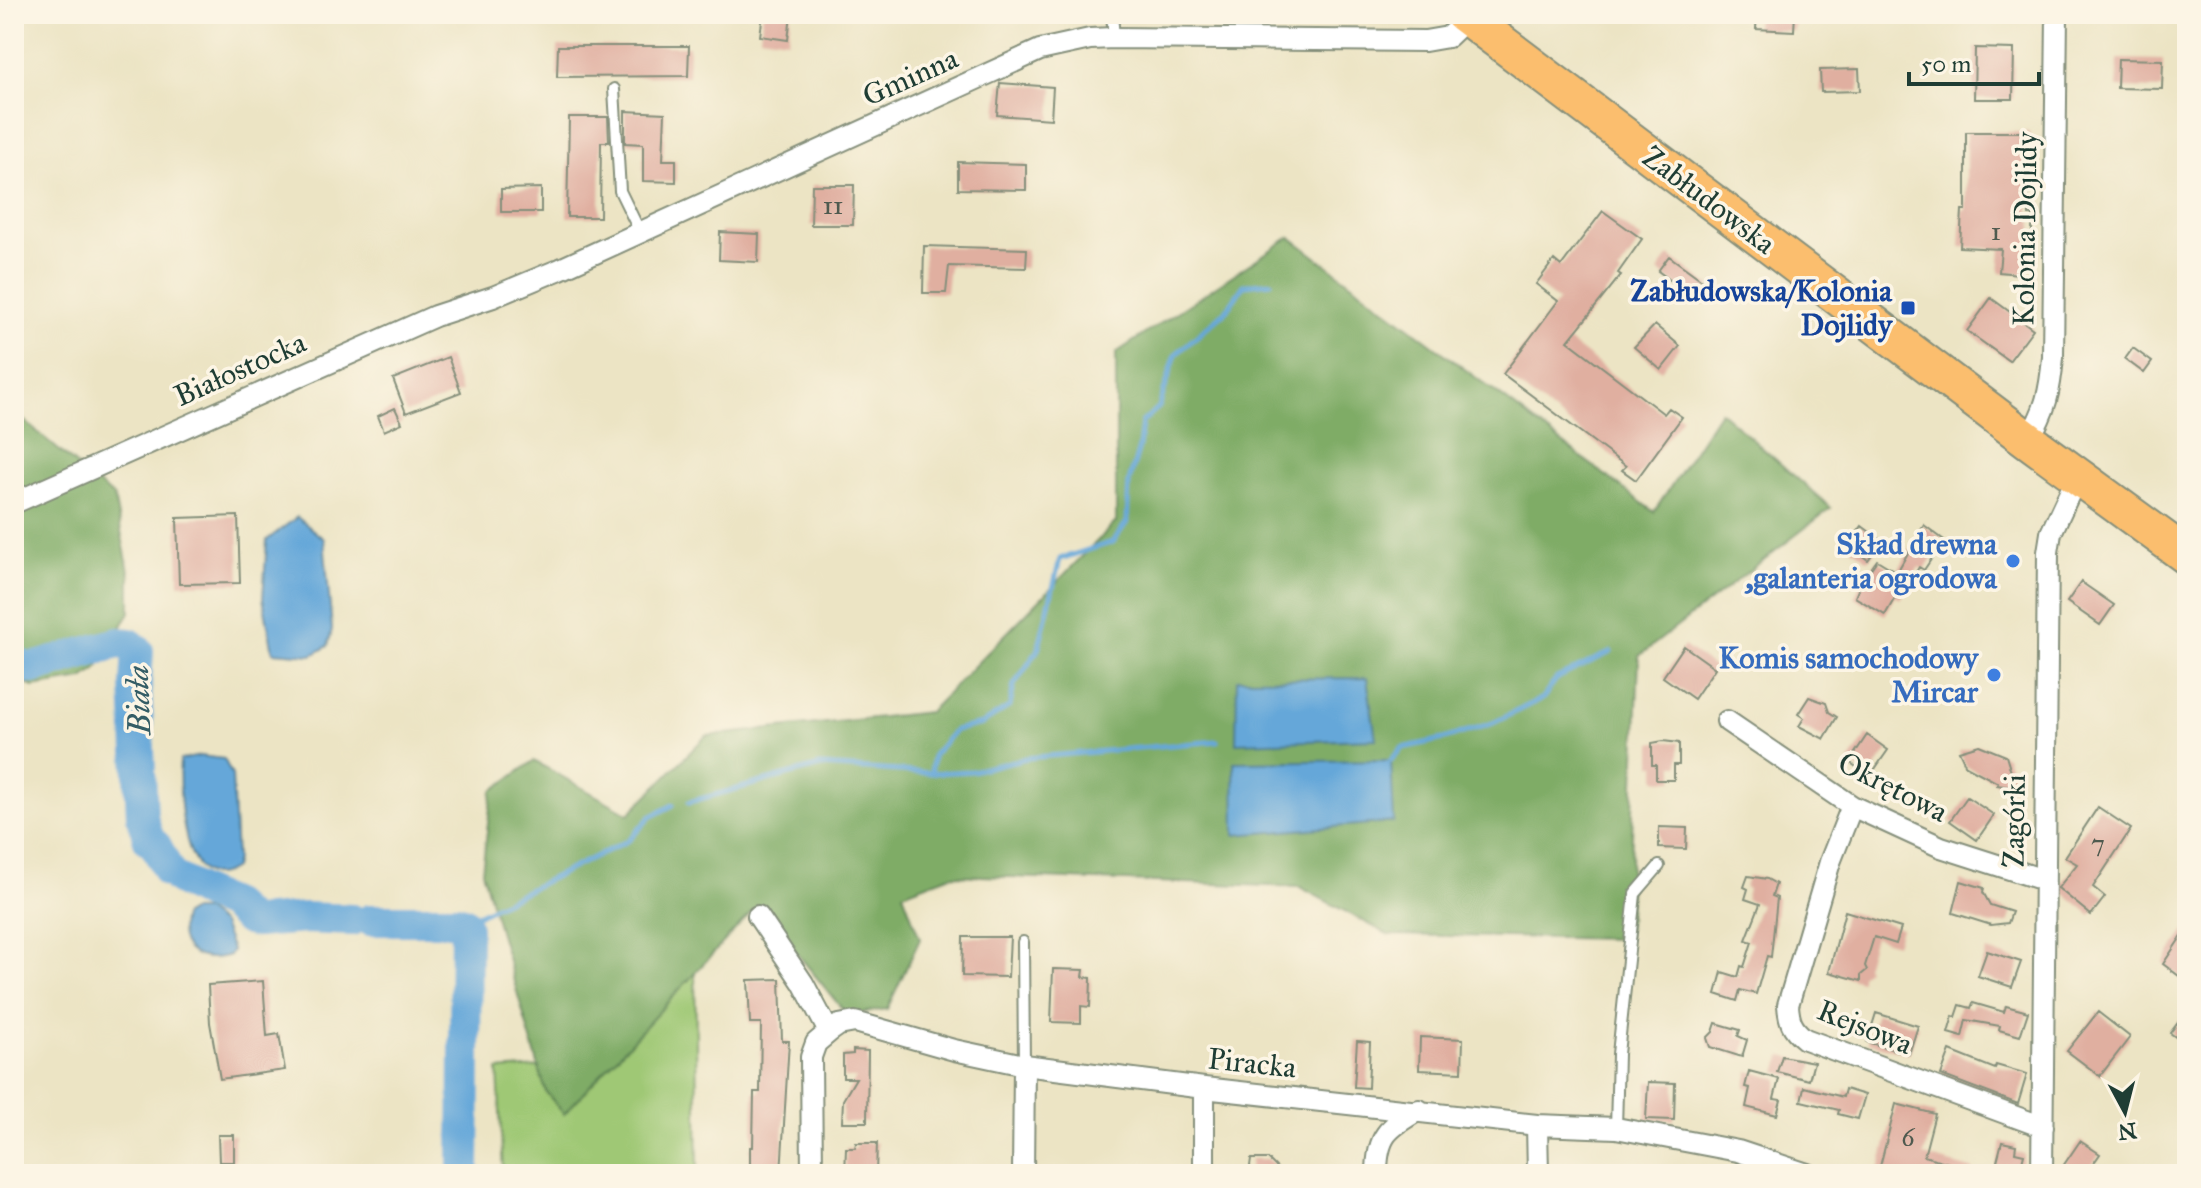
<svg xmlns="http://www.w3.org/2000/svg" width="2201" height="1188" font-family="'IM FELL Great Primer',serif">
	<rect width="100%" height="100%" fill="#fcf5e5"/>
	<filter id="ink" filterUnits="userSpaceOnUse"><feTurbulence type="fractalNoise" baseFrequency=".0125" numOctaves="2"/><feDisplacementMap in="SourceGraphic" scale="16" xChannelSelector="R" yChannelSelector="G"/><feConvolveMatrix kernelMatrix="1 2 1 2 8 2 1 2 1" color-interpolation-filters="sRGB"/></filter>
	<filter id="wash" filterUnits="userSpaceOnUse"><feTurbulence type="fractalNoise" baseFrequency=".006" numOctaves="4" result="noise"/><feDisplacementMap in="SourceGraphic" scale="32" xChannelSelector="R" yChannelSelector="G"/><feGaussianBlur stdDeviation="1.8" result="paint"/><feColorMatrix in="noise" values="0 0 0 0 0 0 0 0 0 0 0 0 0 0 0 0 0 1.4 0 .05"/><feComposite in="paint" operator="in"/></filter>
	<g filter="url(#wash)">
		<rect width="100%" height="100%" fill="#ece4c4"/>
		<!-- green -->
		<path fill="#9fc874" stroke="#5f8254" stroke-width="2" d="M695,973l3,201h-195l-5,-104 41,-3 7,25 18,22z"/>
		<!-- forest -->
		<path fill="#7fac66" stroke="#4f744d" stroke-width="2" d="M1290,237l364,275 66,-101 111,97 -192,148 -11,283 -239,-4 -89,-48 -349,-12 -48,18 17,46 -33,70 -40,6 -89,-110 -194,209 -18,-22 -64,-221 10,-80 42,-30 95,53 77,-78 223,-24 187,-190v-169z
			M14,412l100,85 16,79v36l-33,57 -14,10 -50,8 -19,-9z"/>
		<!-- water -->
		<path fill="#65a7d9" stroke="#427286" stroke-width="2" d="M297,517l27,22 8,90 -4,17 -16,9 -39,-3 -10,-54 4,-58z
			M1367,678l9,61 -140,4 1,-64z
			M200,756l24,3 8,16 4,83 -2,10c-53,36 -56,-79 -54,-108z
			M1391,760l3,62 -159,13 -1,-73z
			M205,911l17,13 10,26 -2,5c-32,9 -56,-4 -47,-39l8,-5z"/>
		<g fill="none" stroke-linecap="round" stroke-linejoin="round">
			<!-- stream -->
			<path stroke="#65a7d9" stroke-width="5" d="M1391,760l11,-12 42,-9 49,-16 50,-25 14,-20 54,-26
				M931,773l2,-18 22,-25 27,-6 28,-18 4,-21 24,-35 22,-91 53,-17 14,-20 2,-40 10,-35 3,-25 17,-15 17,-53 50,-43 18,-26 27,-3
				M689,802l131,-36 111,7 41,-2 54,-13 191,-17
				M463,922l166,-82 21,-23 23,-12"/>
			<!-- river -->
			<path stroke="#65a7d9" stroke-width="32" d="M14,661l7,5 12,2 85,-25 12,1 8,7 -2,33 6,133 7,23 7,6 13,26
				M178,879l26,14 28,12 16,15 9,2 48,-4 47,2
				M370,920h86l7,2 3,6 -2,246"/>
		</g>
		<g id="blocks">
			<!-- building -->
			<path fill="#e0afa0" d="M763,14h28l-3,26 -28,-4z
				M1757,14h38l-1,17 -38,-2z
				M558,46h131l-1,30 -131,1z
				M1975,48l39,1 -1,50h-39z
				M2118,59l45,1 -1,29 -45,-1z
				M1859,69l1,22 -39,1 -1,-22z
				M1000,83l53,4 -2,32 -54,-4z
				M625,111l40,2 -2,47h13v22l-33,-1v-37l-18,-1z
				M569,117h39l1,25h-8l-1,75h-33z
				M1966,132h63v83h4l-4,60 -30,-3 2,-23 -41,-2 2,-37h4z
				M958,162l68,2v26l-68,-1z
				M812,185h42l-1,40h-42z
				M541,188v24h-40v-23z
				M1603,211l39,28 -24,34 3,2 -53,66 96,73 5,-6 13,9 -46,63 -14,-10 4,-4 -123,-92 55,-73 -22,-17 18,-24 7,6z
				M720,232l39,2 -1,28 -39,-2z
				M924,246l103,3 -1,19 -77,-2 -3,27h-23z
				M1669,256l41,30 -12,15 -40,-30z
				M1991,298l42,31 -24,32 -42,-30z
				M1655,325l25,21 -19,24 -27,-23z
				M2133,348l19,14 -8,11 -19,-14z
				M448,357l13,35 -55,21 -13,-34z
				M395,408l7,15 -18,8 -6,-15z
				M238,516l2,67 -61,1 -2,-66z
				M1924,525l20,15 -20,30 -5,-3 -19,32 -4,-3 -11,19 -30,-18 6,-14 16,-23 20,12z
				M1862,526l20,15 -14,19 -20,-15z
				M2081,582l33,23 -14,20 -33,-23z
				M1684,646l31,22 -21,31 -31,-22z
				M1809,697l17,6 3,9 8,5 -13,22 -25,-13 5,-8 -6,-4z
				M1867,735l21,15 -18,26 -21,-14z
				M1663,741l16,2v22h-5v15h-18v-15h-4v-22z
				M1979,745l27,11 10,32 -19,-3 1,-2 -32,-17 -7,-15z
				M1967,797l27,18 -17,25 -27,-19z
				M2098,807l33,22 -38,58 12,10 -14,18 -33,-27 19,-24 -12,-7z
				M1659,827l28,1 -1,21 -27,-1z
				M1748,876l19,3 9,5 -4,12 5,2 -6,59 -4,-1 -11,38 -16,-4 -3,11 -21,-7 6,-22 16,5 3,-11 3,1 8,-25 -6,-2 14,-36 -15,-5 3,-10 -4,-2z
				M1961,881l23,7 -1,4 7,13 22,7 -4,11 -17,2 -38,-12z
				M1845,911l56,17 -5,16 -22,-7 -9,29 2,4 -6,5v6l-32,-9z
				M2187,928v54l-24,-18z
				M963,937h47l-2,40 -46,-1z
				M1987,951l34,11 -9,25 -34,-11z
				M1053,969l31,1 -1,7 8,1 -1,29 -9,-1v17l-30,-1z
				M780,979l2,62h7l-8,133h-31v-27h3l1,-55h6l1,-69h-11l-2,-43z
				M263,981l4,55 12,-2 6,36 -65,9 -10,-56 -2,-38z
				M1973,1003l31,9 2,-6 22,6 -8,24 -21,-6 1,-4 -34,-6 -4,17 -14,-4 5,-17 3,1 4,-12 11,3z
				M2187,1011v34l-17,-12z
				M2098,1012l32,25 -30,39 -33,-25z
				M1876,1013l42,13 -9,28 -42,-12z
				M1716,1023l24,7 -2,6 9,4 -5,17 -32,-10 -3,-9 6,-6z
				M1420,1037l43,2 -1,33 -43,-2z
				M1357,1041l13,1 -2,46 -14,-1z
				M853,1050l15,1 -1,71h-25l1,-22 13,-22h-13v-23l10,-1z
				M1950,1051l45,18 1,-4 31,9 -9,30 -77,-29z
				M1782,1056l32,6 -5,18 -32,-8z
				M1749,1071l30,8 -5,20 7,1 -4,15 -31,-8 4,-19 -5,-1z
				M1648,1082l27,1 -1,37 -28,-1z
				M1804,1087l39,10 2,-8 20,6 -7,24 -20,-5 1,-4 -38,-9z
				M1896,1104l39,10 -11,42 50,14v4h-96z
				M218,1135h16v27h-15z
				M2080,1141l20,13 -14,20h-18l-7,-5z
				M2002,1142l14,3 -1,7 9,2 -5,20 -24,-5z
				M856,1143h21l-1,31h-31l1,-26h9z
				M1251,1159h17l15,15h-34z"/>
		</g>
	</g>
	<g filter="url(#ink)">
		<use href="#blocks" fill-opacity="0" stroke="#86907c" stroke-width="2"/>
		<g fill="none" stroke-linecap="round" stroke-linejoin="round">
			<defs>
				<path id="lane" d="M1112,14l2,24
					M614,89l6,102 20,41
					M1023,942l1,123
					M1616,1128l2,-74 17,-160 24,-28"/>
				<path id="street" d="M2028,440c18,-30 22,-48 25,-83l4,-343
					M14,503l421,-187 58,-19 65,-27 482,-220 50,-11 24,-1 311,3 23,-4 20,-19
					M1727,721l125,85 89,41 103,33
					M1852,806l-22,56 -42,143c1,16 4,24 17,34l238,88
					M758,916l45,67 26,49 10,-7 16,-3 99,28 70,15 180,23 333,37 79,3 122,23 69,23
					M1204,1088v86
					M1537,1125l1,49
					M812,1174l-1,-117 5,-14 13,-11
					M1023,1174l1,-109
					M1377,1174c0,-38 10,-46 42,-64
					M2042,1174l6,-622 3,-19 27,-58"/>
				<path id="highway" d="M1463,14l565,426 159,116"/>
			</defs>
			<!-- lane casing -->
			<use href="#lane" stroke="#86907c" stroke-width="14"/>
			<!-- street casing -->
			<use href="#street" stroke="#86907c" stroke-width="24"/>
			<!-- highway casing -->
			<use href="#highway" stroke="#86907c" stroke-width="40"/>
			<!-- lane -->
			<use href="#lane" stroke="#fff" stroke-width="10"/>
			<!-- street -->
			<use href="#street" stroke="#fff" stroke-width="20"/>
			<!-- highway -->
			<use href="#highway" stroke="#fbbe6e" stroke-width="36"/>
		</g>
	</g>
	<!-- markers -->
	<rect fill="#1a4fb4" stroke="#fcf5e5" stroke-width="3" x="1900" y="300" width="16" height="16" rx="4"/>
	<g fill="#3f7fe0" stroke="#fcf5e5" stroke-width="3">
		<circle cx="2013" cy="561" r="8"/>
		<circle cx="1994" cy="675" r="8"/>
	</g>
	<g text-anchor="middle" stroke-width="7" stroke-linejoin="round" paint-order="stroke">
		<!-- number labels -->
		<g font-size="26" fill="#4f5a4f">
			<text x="833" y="214">11</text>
			<text x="1996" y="240">1</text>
			<text x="2098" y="852">7</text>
			<text x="1908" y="1146">6</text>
		</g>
		<!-- street labels -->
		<g font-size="30" fill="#1f3d34" stroke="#fcf5e5">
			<text transform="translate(910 77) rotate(-24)" y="10">Gminna</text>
			<text transform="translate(1709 200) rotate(37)" y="10">Zabłudowska</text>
			<text transform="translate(2025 229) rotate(-89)" y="10">Kolonia Dojlidy</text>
			<text transform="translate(240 369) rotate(-24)" y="10">Białostocka</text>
			<text transform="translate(1893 787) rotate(27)" y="10">Okrętowa</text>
			<text transform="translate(2014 821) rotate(-89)" y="10">Zagórki</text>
			<text transform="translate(1865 1027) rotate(22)" y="10">Rejsowa</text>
			<text transform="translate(1252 1063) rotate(6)" y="10">Piracka</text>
		</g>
		<!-- transit labels -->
		<g font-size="30" font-weight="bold" fill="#164399" stroke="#fcf5e5" text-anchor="end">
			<text x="1892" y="301">Zabłudowska/Kolonia<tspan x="1892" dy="34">Dojlidy</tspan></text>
		</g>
		<!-- shop labels -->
		<g font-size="30" font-weight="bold" fill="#366cbe" stroke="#fcf5e5" text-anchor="end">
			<text x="1997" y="554">Skład drewna<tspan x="1997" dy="34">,galanteria ogrodowa</tspan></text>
			<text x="1978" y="668">Komis samochodowy<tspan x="1978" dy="34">Mircar</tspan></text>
		</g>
		<!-- water labels -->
		<g font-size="32" font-style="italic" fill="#345d66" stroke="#fcf5e5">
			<text transform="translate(138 700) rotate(-92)" y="11">Biała</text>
		</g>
	</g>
	<!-- margin -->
	<rect width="2201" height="1188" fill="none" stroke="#fcf5e5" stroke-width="48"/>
	<!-- north arrow -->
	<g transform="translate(2125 1112) rotate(173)" stroke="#fcf5e5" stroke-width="6" paint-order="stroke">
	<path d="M0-6L14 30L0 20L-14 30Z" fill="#1f3d34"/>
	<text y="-12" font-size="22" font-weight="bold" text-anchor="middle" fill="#1f3d34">N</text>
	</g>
	<!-- scale -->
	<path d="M1909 72v12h130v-12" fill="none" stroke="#1f3d34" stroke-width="4"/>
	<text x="1921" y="72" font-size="24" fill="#1f3d34" stroke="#fcf5e5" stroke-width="6" paint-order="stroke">50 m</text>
</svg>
